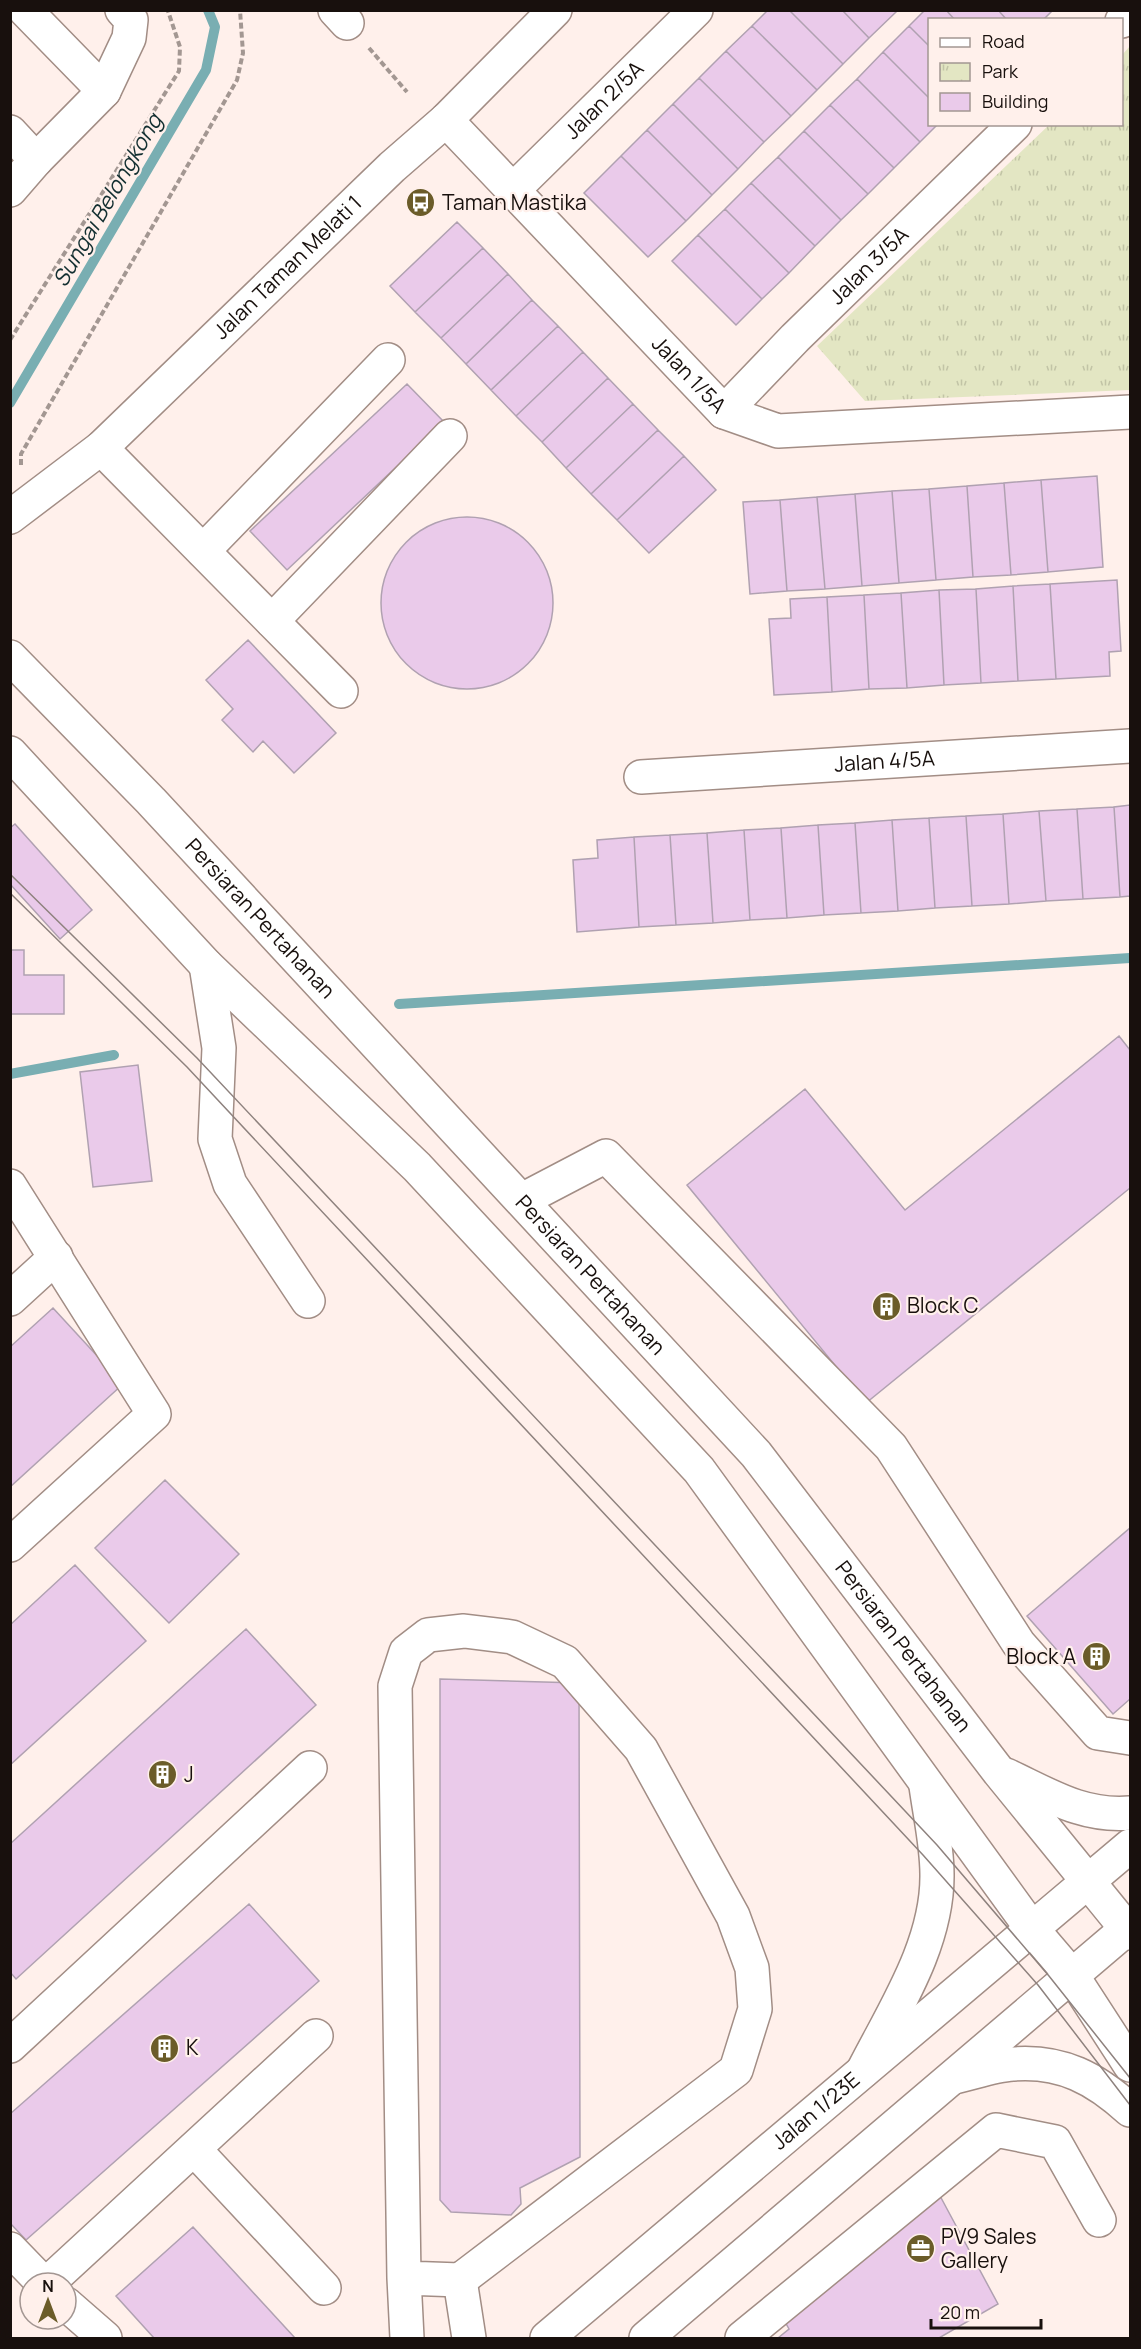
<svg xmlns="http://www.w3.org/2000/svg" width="1141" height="2349" font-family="Manrope,sans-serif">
	<defs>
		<pattern id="park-tufts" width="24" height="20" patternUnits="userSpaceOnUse" patternTransform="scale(1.5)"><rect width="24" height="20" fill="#e3e6c3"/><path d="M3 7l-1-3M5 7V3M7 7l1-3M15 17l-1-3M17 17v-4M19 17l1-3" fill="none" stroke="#c2c4a6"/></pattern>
	</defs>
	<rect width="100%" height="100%" fill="#fff0eb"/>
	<!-- park -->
	<path fill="url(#park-tufts)" d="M1130,46v344l-265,11 -48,-55 232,-221 73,-1v-69z"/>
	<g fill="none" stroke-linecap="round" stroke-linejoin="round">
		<!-- stream -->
		<path stroke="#79aeb2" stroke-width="10" d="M10,403l196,-333 9,-43 -7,-17
			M399,1004l731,-46
			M10,1074l104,-19"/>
	</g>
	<!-- building -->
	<path fill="#eacaea" stroke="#b0a1b1" stroke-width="1.5" d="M768,10h21l54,54 -26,26 -65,-64z
		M789,10h53l27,28 -26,26z
		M842,10h52l2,2 -27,26z
		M925,10h21l9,10h-25v27l-21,-21z
		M946,10h52l9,10h-52z
		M998,10h53l1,1 -9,9h-36z
		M752,26l65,64 -26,26 -65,-65z
		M909,26l21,21v52l-47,-47z
		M726,51l65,65 -27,26 -65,-64z
		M883,52l47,47v25h8l-18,18 -63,-63z
		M699,78l65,64 -26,27 -65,-65z
		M857,79l63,63 -26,26 -64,-63z
		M673,104l65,65 -26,26 -65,-65z
		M830,105l64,63 -26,26 -64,-63z
		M647,130l65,65 -26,26 -65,-65z
		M804,131l64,63 -27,26 -63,-63z
		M621,156l65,65 -38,36 -64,-64z
		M778,157l63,63 -26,26 -64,-63z
		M751,183l64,63 -26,27 -64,-64z
		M725,209l64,64 -27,26 -64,-64z
		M457,222l26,26 -68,64 -25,-26z
		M698,235l64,64 -26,26 -64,-64z
		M483,248l25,26 -67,64 -26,-26z
		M508,274l24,26 -66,64 -25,-26z
		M532,300l26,26 -67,64 -25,-26z
		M558,326l25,26 -67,64 -25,-26z
		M583,352l25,26 -66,64 -26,-26z
		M608,378l25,26 -67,64 -24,-26z
		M407,384l37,38 -157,148 -37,-39z
		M633,404l25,26 -67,64 -25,-26z
		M658,430l26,26 -67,64 -26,-26z
		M684,456l32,34 -67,63 -32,-33z
		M1097,476l6,91 -55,5 -7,-92z
		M1041,480l7,92 -37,3 -7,-92z
		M1004,483l7,92 -38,2 -6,-91z
		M967,486l6,91 -37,3 -7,-91z
		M929,489l7,91 -37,3 -7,-92z
		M892,491l7,92 -37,3 -7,-92z
		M855,494l7,92 -37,3 -8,-92z
		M817,497l8,92 -38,2 -7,-91z
		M780,500l7,91 -37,3 -7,-92z
		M381 603a86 86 0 1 1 172 0a86 86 0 1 1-172 0Z
		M1117,580l4,71 -12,1 1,24 -54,3 -6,-95z
		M1050,584l6,95 -38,2 -5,-95z
		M1013,586l5,95 -37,2 -5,-94z
		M976,589l5,94 -37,2 -5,-95z
		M939,590l5,95 -37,3 -6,-95z
		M901,593l6,95 -38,1 -5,-94z
		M864,595l5,94 -37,3 -5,-95z
		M827,597l5,95 -58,3 -5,-76 22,-1 -1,-19z
		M248,640l88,93 -42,40 -31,-32 -10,11 -31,-32 11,-11 -27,-29z
		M1130,805v91l-10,1 -6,-90z
		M1114,807l6,90 -37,2 -6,-90z
		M1077,809l6,90 -37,2 -7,-90z
		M1039,811l7,90 -37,3 -6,-90z
		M1003,814l6,90 -37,2 -6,-90z
		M966,816l6,90 -37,2 -6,-90z
		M929,818l6,90 -37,3 -6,-91z
		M892,820l6,91 -37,2 -6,-90z
		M855,823l6,90 -37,2 -6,-90z
		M15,824l77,86 -32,29 -50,-55v-56z
		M818,825l6,90 -37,3 -6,-90z
		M781,828l6,90 -37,2 -6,-90z
		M744,830l6,90 -37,3 -6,-90z
		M707,833l6,90 -37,2 -6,-90z
		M670,835l6,90 -37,2 -5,-90z
		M634,837l5,90 -62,5 -4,-72 25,-2 -1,-18z
		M10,950h14v25h40v39h-54z
		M1119,1036l11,14v138l-264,215 -179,-218 118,-96 100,121z
		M138,1065l14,116 -59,6 -13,-115z
		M53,1308l70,76 -113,103v-140z
		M165,1480l74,74 -70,69 -74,-75z
		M1130,1528v171l-17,15 -86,-98z
		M75,1565l71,76 -136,124v-140z
		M246,1629l70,76 -300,274 -6,-7v-128z
		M440,1679l139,4 1,474 -60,31 1,16 -10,11 -60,-3 -11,-12z
		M249,1904l70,77 -293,259 -16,-17v-109z
		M939,2194l59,110 -59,34h-161l11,-9 -5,-9z
		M193,2227l102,111h-141l-38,-42z"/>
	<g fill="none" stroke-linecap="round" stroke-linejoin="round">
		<defs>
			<g id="minor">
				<path d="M335,10l12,13"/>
				<path d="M1122,21l8,-9"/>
				<path d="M104,91l25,-53 2,-18 -9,-10"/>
				<path id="s1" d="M446,120l278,292 54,19 352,-19"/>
				<path d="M10,132l26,28"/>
				<path d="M10,190l26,-30 68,-69 -79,-81"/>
				<path id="s2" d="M513,190l183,-180"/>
				<path id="s3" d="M724,412l71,-74 220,-214"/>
				<path d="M101,448l240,243"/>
				<path id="s4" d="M10,517l91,-69 291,-281 54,-47 109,-110"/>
				<path d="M203,551l185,-191"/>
				<path d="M272,621l178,-185"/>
				<path id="s5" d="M641,777l489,-31"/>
				<path d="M206,965l13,83 -4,91 15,45 78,117"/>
				<path d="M10,1186l144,228 -144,131"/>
				<path d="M522,1200l84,-44 285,291 128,197 79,89 32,5"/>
				<path d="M10,1299l46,-42"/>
				<path d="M10,2046l300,-278"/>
				<path d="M194,2149l130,139"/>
				<path d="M10,2249l33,34"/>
				<path d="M404,2278l56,2 276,-210 19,-61 -3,-41 -19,-52 -92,-167 -76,-87 -53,-25 -48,-6 -36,4 -22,17 -11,34 9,592 3,60"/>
				<path d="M460,2280l9,58"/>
				<path d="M48,2283l268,-247"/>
				<path d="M66,2304l39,34"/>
				<path id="s6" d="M547,2338l583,-492"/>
				<path d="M646,2338l484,-412"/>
				<path d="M742,2338l254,-208 59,12 44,78"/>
			</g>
			<g id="major">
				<path id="s7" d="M10,657l141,144 605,653 243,318 131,161"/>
				<path d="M10,753l196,212 211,202 282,303 333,459 41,48 57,88"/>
				<path d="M1006,1775c43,20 76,42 124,38"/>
				<path d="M863,2071c31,-61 75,-127 74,-197 0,-29 -7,-59 -11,-88"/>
				<path d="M954,2077c19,-4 40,-12 59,-13 49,-4 83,15 117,46"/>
			</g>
		</defs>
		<!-- minor casing -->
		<use href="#minor" stroke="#a28d85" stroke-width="36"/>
		<!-- major casing -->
		<use href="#major" stroke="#a28d85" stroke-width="36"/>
		<!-- path -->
		<path stroke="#a39792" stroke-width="4" stroke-dasharray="6 3" stroke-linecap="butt" d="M369,48l38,44
			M10,340l169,-269 1,-24 -12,-36
			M21,465v-11l216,-374 6,-27 -3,-43"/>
		<!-- minor -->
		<use href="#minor" stroke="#fff" stroke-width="33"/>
		<!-- major -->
		<use href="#major" stroke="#fff" stroke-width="33"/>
		<!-- tram -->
		<path stroke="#8e827e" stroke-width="1.5" d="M10,874l187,184 740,787 112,131 81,102
			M10,893l177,174 736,788 115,130 92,120"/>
	</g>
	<!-- icons -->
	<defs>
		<symbol id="bus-disc" viewBox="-11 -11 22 22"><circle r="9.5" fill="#6b5c29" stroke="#fff0eb"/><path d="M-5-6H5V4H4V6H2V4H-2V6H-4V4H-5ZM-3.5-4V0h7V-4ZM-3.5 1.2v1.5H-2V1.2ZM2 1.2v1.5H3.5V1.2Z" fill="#fff"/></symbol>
		<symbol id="building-disc" viewBox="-11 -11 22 22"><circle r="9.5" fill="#6b5c29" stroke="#fff0eb"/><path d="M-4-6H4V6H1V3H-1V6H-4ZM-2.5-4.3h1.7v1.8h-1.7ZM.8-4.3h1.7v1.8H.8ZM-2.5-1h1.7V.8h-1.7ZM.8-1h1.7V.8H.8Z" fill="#fff"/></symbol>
		<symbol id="office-disc" viewBox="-11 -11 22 22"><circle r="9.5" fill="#6b5c29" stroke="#fff0eb"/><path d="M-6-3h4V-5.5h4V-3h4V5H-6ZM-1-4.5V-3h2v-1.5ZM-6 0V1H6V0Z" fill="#fff"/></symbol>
	</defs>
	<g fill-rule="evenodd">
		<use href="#bus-disc" x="404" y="186" width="33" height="33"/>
		<use href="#building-disc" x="870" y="1290" width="33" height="33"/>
		<use href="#building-disc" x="1080" y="1640" width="33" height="33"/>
		<use href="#building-disc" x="146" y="1758" width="33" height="33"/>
		<use href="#building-disc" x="148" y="2032" width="33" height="33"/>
		<use href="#office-disc" x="904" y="2232" width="33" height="33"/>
	</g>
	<g text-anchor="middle" stroke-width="4.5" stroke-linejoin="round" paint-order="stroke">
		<!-- street labels -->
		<g font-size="21" fill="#18100d" stroke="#fff0eb">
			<text dy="7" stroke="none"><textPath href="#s2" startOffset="128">Jalan 2/5A</textPath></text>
			<text dy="7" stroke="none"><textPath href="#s3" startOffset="206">Jalan 3/5A</textPath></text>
			<text dy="7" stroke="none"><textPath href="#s4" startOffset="374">Jalan Taman Melati 1</textPath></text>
			<text dy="7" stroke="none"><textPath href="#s1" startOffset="352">Jalan 1/5A</textPath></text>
			<text dy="7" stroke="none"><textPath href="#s5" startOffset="244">Jalan 4/5A</textPath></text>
			<text dy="7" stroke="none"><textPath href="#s7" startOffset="362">Persiaran Pertahanan</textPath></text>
			<text dy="7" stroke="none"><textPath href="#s7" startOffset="848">Persiaran Pertahanan</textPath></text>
			<text dy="7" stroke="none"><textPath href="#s7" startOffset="1334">Persiaran Pertahanan</textPath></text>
			<text dy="7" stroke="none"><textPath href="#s6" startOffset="352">Jalan 1/23E</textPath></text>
		</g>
		<!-- poi labels -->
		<g font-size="21" fill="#18100d" stroke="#fff0eb" text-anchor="start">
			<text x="442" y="210">Taman Mastika</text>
			<text x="907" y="1313">Block C</text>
			<text x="1076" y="1664" text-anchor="end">Block A</text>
			<text x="184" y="1782">J</text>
			<text x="186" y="2055">K</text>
			<text x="941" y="2244">PV9 Sales<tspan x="941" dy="24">Gallery</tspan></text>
		</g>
		<!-- water labels -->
		<g font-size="22" font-style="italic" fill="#132f31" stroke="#fff0eb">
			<text transform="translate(107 200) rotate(-60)" y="8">Sungai Belongkong</text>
		</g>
	</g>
	<!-- border -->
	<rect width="1141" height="2349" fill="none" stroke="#18100d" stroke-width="24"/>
	<!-- legend -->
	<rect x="928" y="18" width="195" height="108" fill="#fff0eb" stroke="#a39692" stroke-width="1.5"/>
	<rect x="940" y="38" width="30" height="9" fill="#ffffff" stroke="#a39692" stroke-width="1.5"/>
	<text x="982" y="48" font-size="18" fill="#18100d">Road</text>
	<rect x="940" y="63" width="30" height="18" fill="url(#park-tufts)" stroke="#a39692" stroke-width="1.5"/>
	<text x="982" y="78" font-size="18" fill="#18100d">Park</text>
	<rect x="940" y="93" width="30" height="18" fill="#eacaea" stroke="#a39692" stroke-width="1.5"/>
	<text x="982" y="108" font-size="18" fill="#18100d">Building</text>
	<!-- north arrow -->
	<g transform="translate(48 2301)"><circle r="28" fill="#fff0eb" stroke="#a39692" stroke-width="1.5"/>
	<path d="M0-4.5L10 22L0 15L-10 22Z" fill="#6b5c29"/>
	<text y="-9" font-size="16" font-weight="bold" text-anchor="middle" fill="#18100d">N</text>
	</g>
	<!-- scale -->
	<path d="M931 2319v9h110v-9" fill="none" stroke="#18100d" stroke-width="3"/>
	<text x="940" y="2319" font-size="18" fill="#18100d" stroke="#fff0eb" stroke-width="4.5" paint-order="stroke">20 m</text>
</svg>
